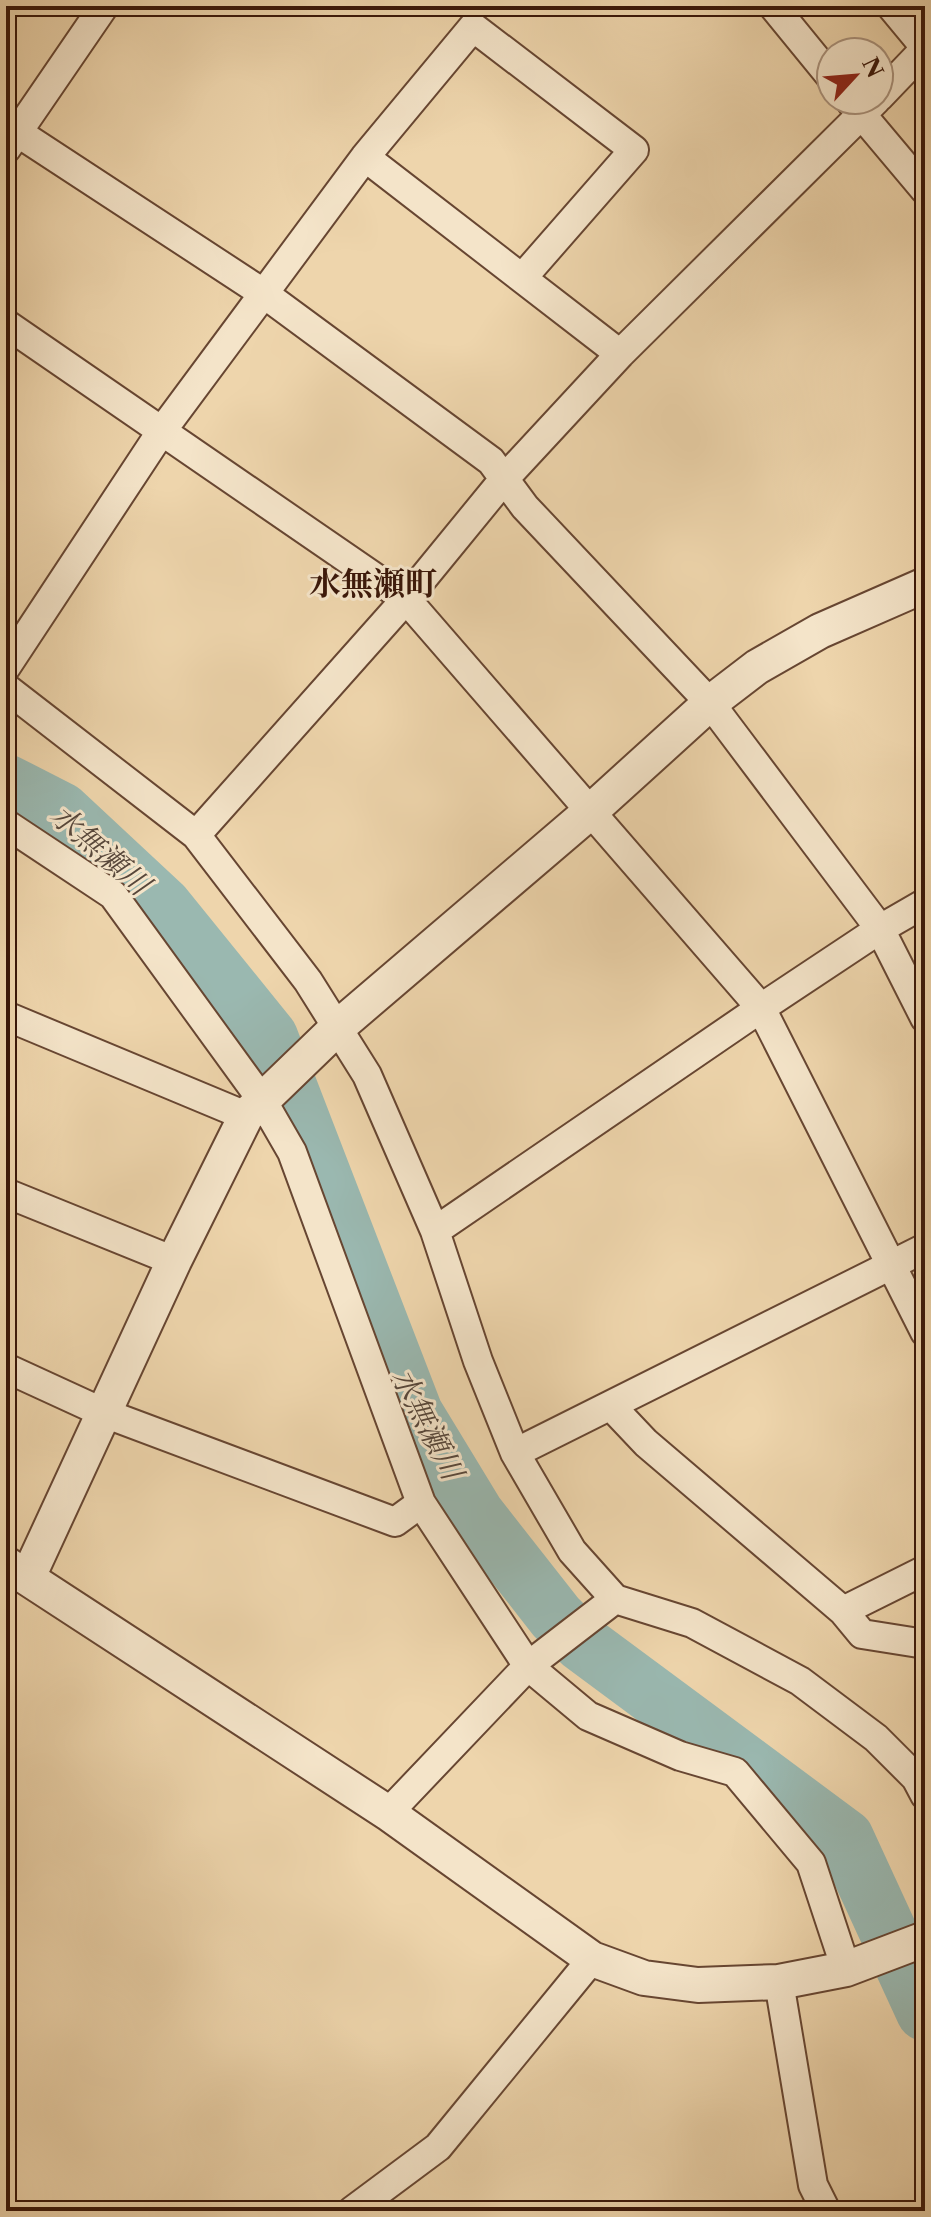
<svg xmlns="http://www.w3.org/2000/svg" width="931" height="2217" font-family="'Libre Caslon Text','Noto Serif JP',serif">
	<rect width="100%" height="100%" fill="#eed5ac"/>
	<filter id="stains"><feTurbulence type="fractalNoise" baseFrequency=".0025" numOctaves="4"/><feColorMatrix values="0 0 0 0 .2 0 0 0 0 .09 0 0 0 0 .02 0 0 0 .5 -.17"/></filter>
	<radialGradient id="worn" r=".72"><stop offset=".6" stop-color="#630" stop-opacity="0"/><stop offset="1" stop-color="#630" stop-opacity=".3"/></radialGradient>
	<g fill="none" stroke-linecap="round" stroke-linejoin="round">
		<!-- river -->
		<path stroke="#9ab8b0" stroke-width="58" d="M6,783l55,28 102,95 106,131 145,376 62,102 80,102 26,26 263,195 80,174"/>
		<defs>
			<path id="minor" d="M773,6l58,71
				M891,6l34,41
				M879,97l46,-48
				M851,102l74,88
				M17,132l246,161 228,168 34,46 185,196 170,226 45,-26
				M6,149l98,-143
				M365,157l255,197
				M6,324l400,275 355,409 164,324
				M6,667l155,-235 204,-275 108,-130 161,123 -111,127
				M6,688l190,147 112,146 59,94 68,156 43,130 37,92 57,98 43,48 77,24 108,58 76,57 40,40 9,17
				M6,824l107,71 149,205 30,52 129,351 107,163 60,50 92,40 55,16 76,91 35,106
				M196,835l210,-236 99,-121 115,-124 256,-254
				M6,1016l240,100
				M6,1193l168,68
				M435,1231l326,-223 119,-79 45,89
				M6,1368l98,45 291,109 26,-19
				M611,1406l35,37 197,168 82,-41
				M515,1453l410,-205
				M843,1611l19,23 63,10
				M388,1813l140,-147 87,-67
				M779,1982l34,203 13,26
				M352,2211l86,-64 154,-188"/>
			<path id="tertiary" d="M6,1564l382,249 204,146 52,19 54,7 81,-3 67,-13 79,-30
				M28,1577l146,-316 72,-145 91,-88 254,-217 119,-108 47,-36 63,-36 105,-46"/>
		</defs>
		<!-- minor casing -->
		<use href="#minor" stroke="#674632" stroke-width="32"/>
		<!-- tertiary casing -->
		<use href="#tertiary" stroke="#674632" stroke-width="38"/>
		<!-- minor -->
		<use href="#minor" stroke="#f4e4c9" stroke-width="28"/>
		<!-- tertiary -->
		<use href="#tertiary" stroke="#f4e4c9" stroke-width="34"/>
	</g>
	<g text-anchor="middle" stroke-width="6" stroke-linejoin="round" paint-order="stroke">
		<!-- water labels -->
		<g font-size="30" font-style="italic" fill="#57473b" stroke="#f4e4c9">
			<text transform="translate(100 850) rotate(41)" y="10">水無瀬川</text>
			<text transform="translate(427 1424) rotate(63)" y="10">水無瀬川</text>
		</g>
		<!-- quarter labels -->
		<g font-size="32" font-weight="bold" fill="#3a1709" stroke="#f4e4c9">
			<text x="373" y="595">水無瀬町</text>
		</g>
	</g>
	<!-- margin -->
	<rect width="931" height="2217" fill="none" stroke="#eed5ac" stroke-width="32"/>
	<rect x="8" y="8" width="915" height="2201" fill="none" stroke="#3a1709" stroke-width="4"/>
	<rect x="16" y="16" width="899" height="2185" fill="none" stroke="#3a1709" stroke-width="2"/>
	<!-- north arrow -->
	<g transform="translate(855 76) rotate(64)"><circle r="38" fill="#f4e4c9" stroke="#aa927c" stroke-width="2"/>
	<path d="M0-6L14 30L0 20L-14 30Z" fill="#8f2418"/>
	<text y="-12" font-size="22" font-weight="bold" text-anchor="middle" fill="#3a1709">N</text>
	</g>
	<rect width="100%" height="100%" filter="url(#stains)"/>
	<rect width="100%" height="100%" fill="url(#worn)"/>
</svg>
